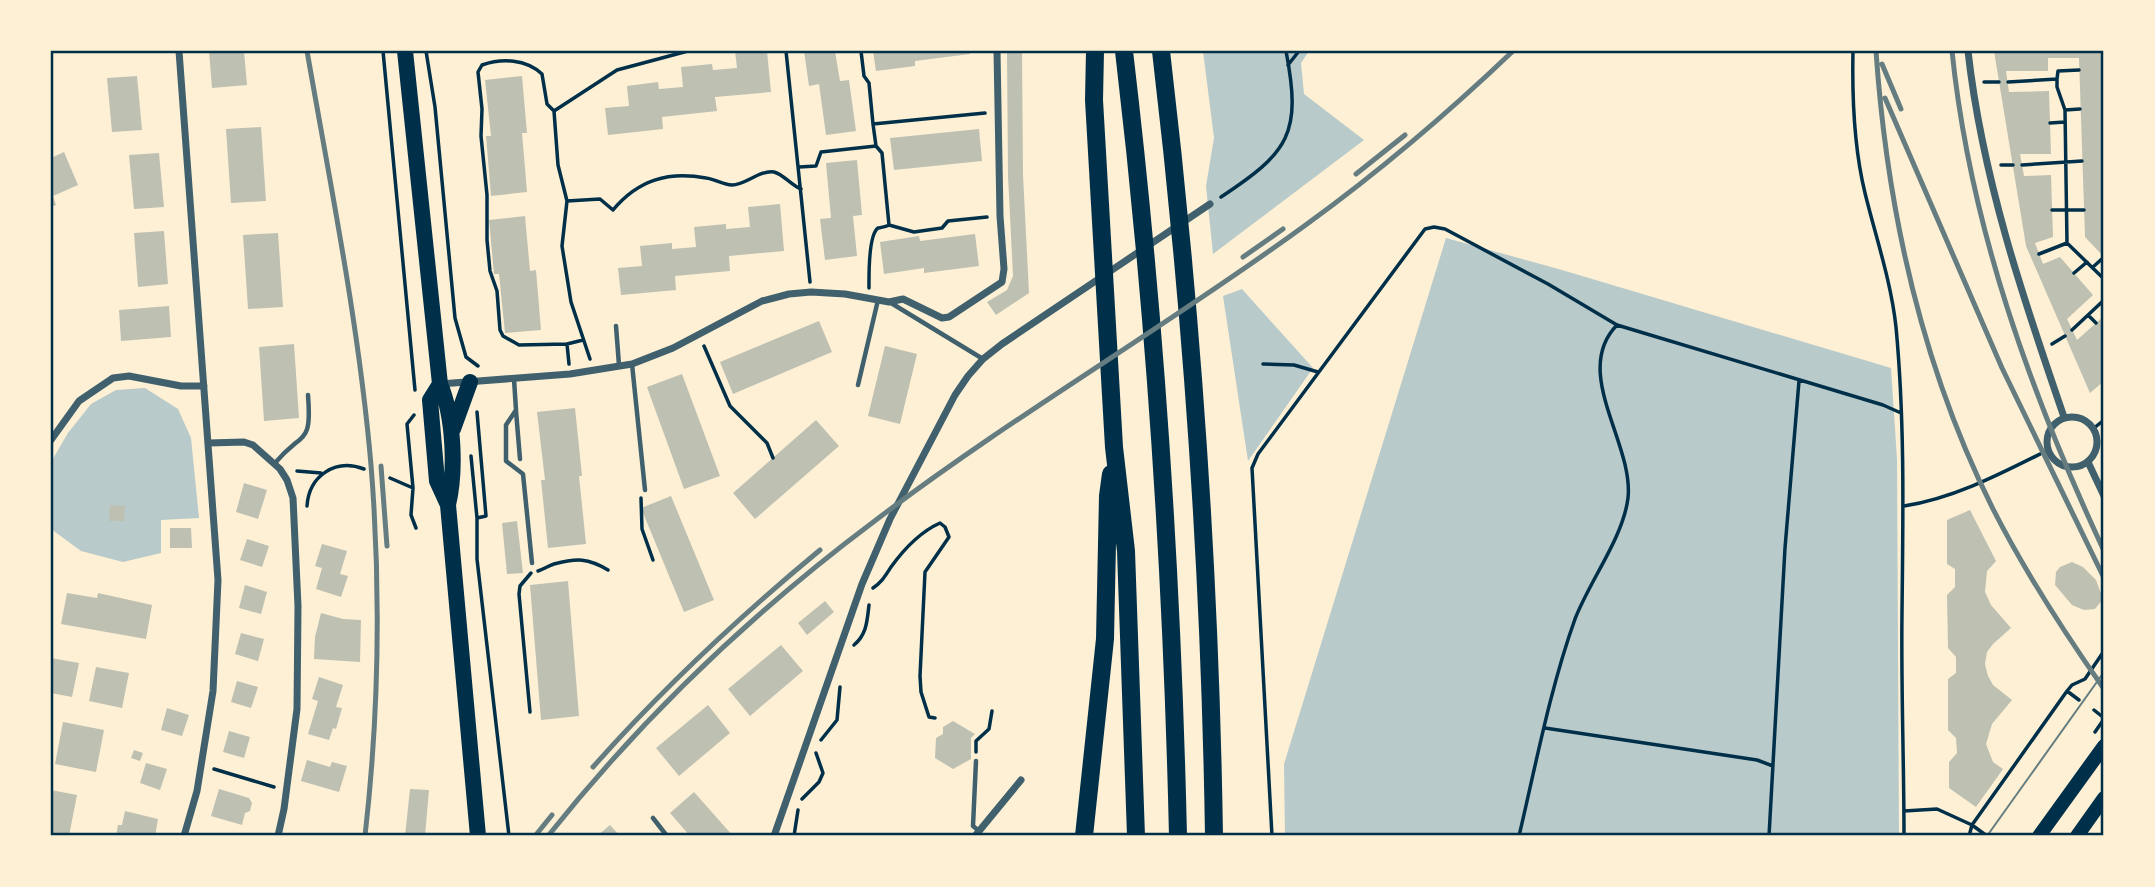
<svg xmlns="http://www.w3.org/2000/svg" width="2155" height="887" font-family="'Varela Round',sans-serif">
	<rect width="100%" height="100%" fill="#fdf0d5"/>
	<!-- green -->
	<path fill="#b9caca" d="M1203,51h106l-8,12 3,31 60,46 -151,114 -7,-68 8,-48z
		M1446,238l116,32 329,98 6,91 2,377h-614l-1,-72z
		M1242,289l71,79 -65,93 -25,-165z
		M145,388l33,21 13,29 8,80 -38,2v33l-38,9 -42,-11 -30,-22v-67l17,-29 23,-29 25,-14z"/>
	<!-- building -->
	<path fill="#bec0b2" d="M209,51h35l3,34 -35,3z
		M735,51h32l4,41 -56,5 2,14 -55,6 1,12 -55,6 -3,-27 24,-2 -2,-20 31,-4 1,7 24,-2 -2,-20 31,-3 1,6 24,-2z
		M804,51h31l5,30 9,-1 7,51 -30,4 -7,-51 -10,2z
		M873,51h97v3l-55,7v5l-39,5z
		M1007,51h15l1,124 6,118 -33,22 -9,-13 20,-12 6,-14 -5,-100z
		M1994,51h110v206l-19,-20 -6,-179h-31v13h-42l3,21 40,-1 2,63h-31l4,22 27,-1 2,62 -18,6 8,21 17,-7 33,38 -26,24 10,21 27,-24v65l-14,12 -64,-147z
		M137,76l5,54 -30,2 -5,-54z
		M522,76l5,57h-5l5,59 -36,4 -5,-60h5l-6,-56z
		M261,127l5,74 -35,2 -5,-74z
		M979,129l3,32 -88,9 -4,-32z
		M64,152l14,33 -25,11 3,9 -5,2v-49z
		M159,153l5,54 -30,2 -5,-54z
		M857,160l5,55 -9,1 4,40 -32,4 -5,-41 11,-1 -5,-55z
		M780,204l4,47 -55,5 1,15 -55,5 1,14 -55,5 -3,-27 24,-2 -2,-20 32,-3v6l24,-2 -2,-20 32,-3v5l24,-2 -2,-20z
		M525,216l5,55 6,-1 5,60 -36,3 -6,-59h-5l-5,-54z
		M164,231l4,53 -30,3 -4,-54z
		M278,233l5,74 -35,2 -5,-74z
		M975,234l4,32 -55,7v-5l-40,6 -4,-32 39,-6 1,5z
		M169,306l2,31 -50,4 -2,-31z
		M819,321l13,31 -99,42 -13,-32z
		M294,344l5,74 -35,3 -5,-74z
		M885,346l32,8 -17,70 -32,-8z
		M682,374l38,102 -36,13 -37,-102z
		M575,408l7,68h-3l7,68 -38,4 -7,-68h4l-8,-68z
		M816,420l23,26 -84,73 -22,-26z
		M244,483l23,7 -9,29 -22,-7z
		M671,496l43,104 -30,12 -43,-104z
		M110,505l15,1 -1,15h-15z
		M1970,510l26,51 -9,10 -2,21 6,13 20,23 -18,16 -6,8 -2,12 3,12 5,9 19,15 -20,24 -6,20 7,18 10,7 -27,38 -27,-19v-26l8,-9 -1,-15 -8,-8v-51l8,-6v-16l-8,-9 -1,-53 8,-8v-18l-8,-5v-44z
		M517,521l6,52 -16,1 -5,-51z
		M170,528h21l1,20h-22z
		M247,539l22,7 -7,21 -22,-7z
		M322,544l25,7 -7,23 8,2 -7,21 -25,-8 6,-21 -7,-2z
		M2072,562l11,5 13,13 7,19 -8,10 -11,1 -12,-5 -17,-20 1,-13 4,-5z
		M568,581l11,135 -38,4 -11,-135z
		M245,585l22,7 -6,22 -22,-6z
		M67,593l30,5 1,-5 54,12 -6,34 -85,-15z
		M825,601l9,11 -27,23 -9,-12z
		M321,613l22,6 18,1 -1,42 -46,-3 1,-22z
		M241,633l23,6 -6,22 -23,-7z
		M781,645l22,26 -53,45 -22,-27z
		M51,658l28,5 -7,34 -21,-4z
		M96,667l33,6 -7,35 -33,-7z
		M319,677l24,8 -7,22 6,1 -6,21 -3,-1 -4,12 -21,-6 10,-33 -6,-2z
		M237,681l21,6 -7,21 -20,-6z
		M708,705l22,28 -51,43 -23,-28z
		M167,708l22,7 -7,21 -21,-6z
		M953,721l22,13 -4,4v21l-18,10 -18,-11 1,-20 7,-4v-7z
		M63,722l41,8 -8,42 -41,-8z
		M229,731l21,6 -6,21 -21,-6z
		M134,750l9,3 -3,8 -9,-3z
		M307,760l23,7 2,-5 15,4 -8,26 -38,-11z
		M146,763l21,6 -7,21 -20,-7z
		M219,789l30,9 3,5 -2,8 -5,2 -3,12 -31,-9z
		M410,789l19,1 -4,46h-20z
		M51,790l26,5 -8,41h-18z
		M694,792l39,44h-43l-20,-23z
		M125,811l33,8 -3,17h-39l2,-11h4z
		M610,825l10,11h-23z"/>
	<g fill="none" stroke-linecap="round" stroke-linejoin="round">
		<!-- path -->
		<path stroke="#003049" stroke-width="3.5" d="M383,51l32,339
			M426,51l9,56 20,211 11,39 12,9
			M786,51l24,231
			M861,51l3,25 5,7 4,41 112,-11
			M1853,51c-1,46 1,97 12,142 11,45 26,88 31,134 9,96 7,191 6,286 -1,75 2,149 2,223
			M1288,65l11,-14
			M2057,79v8l8,23 2,133 37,36
			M1984,82h15
			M2008,82l49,-3 1,-8 21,-1
			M2065,110l15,-1
			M554,111l-7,-7 -5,-30c-16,-15 -40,-16 -60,-9l-4,7 4,37 -1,27 6,59v45l3,31 7,20 3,39 3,6 16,9 48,-1
			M2050,123l15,-1
			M2001,165h12
			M2022,165l60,-4
			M799,167l17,-1 5,-14 55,-6 -3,-22
			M1221,197c68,-45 81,-63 65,-146
			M567,201l33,-2 13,11c25,-30 55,-39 93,-32 9,1 17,7 26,7 14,0 27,-15 42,-13 9,2 18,14 27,17
			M2052,210h32
			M889,225l25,7 28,-4 6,-7 39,-4
			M2039,254l28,-11
			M2093,267l11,-10
			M2074,273l13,-11
			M869,288c0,-12 -1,-53 9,-60 1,0 10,-2 11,-3l-7,-72 -6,-7
			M2088,315l8,8
			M2072,330l32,-30
			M2052,344l13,-8
			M704,346l26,60 37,37 6,15
			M590,359l-19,-57 -9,-56 5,-45 -9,-36 -4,-54 63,-41 71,-19
			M569,364l-2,-20 16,-4
			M1263,364l31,1 24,7
			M414,415l-7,9 6,64 -2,27 5,13
			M2094,428l10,-8
			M471,456l6,62v41l32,277
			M297,471l24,2
			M390,478l23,10
			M641,498l1,31 11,31
			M307,506c2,-30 28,-48 57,-37
			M1904,506c51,-8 98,-33 144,-56
			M477,518l9,-2 -9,-104
			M538,571c6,-2 10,-5 16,-7 23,-6 34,-6 54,6
			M873,588c9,-6 12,-12 18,-21 13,-18 29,-35 49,-44l5,4 4,10 -24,35 -5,104 1,16 8,25 6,1
			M854,645c13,-11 13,-24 15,-40
			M2067,691l12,9
			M2094,710l10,8
			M530,712l-11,-118 1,-8 11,-13
			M1545,728l212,32 16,6
			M2095,732l9,-13
			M821,740l16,-20 3,-33
			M976,752v-11l13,-12 3,-18
			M214,769l60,18
			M802,799l17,-17 4,-9 -7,-20
			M1904,811l33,-2 35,16 15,11
			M794,836l4,-26
			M1272,836l-20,-368 6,-14 167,-225 9,-2 11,2 103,55 69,41 266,80 18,8
			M1519,836c17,-72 31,-147 56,-217 15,-39 48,-81 53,-121 6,-55 -57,-126 -11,-173
			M1769,836l16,-288 14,-167
			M1969,836l3,-11 95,-134 5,-6 13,-6 19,-28"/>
		<!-- service -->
		<path stroke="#3f606c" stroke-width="4.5" d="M891,303l92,56
			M616,326l3,39
			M632,364l13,126
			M514,379l2,31 -10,15v36l17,13 9,89
			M858,385l20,-85
			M516,411l4,48
			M275,463c28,-33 37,-17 33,-68
			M976,761l-3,65 6,5
			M653,818l14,18"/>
		<!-- minor -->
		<path stroke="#3f606c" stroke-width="7" d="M179,51l39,529 -5,111 -16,100 -13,45
			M1968,51c14,126 55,247 96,366
			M440,384l130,-10 62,-10 41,-16 89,-47 27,-7 22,-2 34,2 44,8 14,-3 39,19 7,-1 53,-35 2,-13 -4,-53 -3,-165
			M2047 442a25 25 0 1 1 50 0a25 25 0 1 1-50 0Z
			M51,440l28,-39 34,-23 16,-2 52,10h23
			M209,443l35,-1 9,3 27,24 7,11 6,18 5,108 -1,103 -13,100 -6,27
			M2088,462l16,34
			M774,836l88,-252 28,-65 65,-124 13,-19 15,-17 19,-15 208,-140
			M975,836l46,-56"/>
		<!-- secondary -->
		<path stroke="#003049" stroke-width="14" d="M2039,836l65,-90
			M2077,836l27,-38"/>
		<!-- primary -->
		<path stroke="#003049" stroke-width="16" d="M405,51l35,333c14,33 16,87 8,121l30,331
			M440,384l-10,16 7,81 11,24
			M453,429l17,-47"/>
		<!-- motorway -->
		<path stroke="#003049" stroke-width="18" d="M1095,51l-1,49 20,347 12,104 10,285
			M1124,51c31,261 48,522 54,785
			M1161,51c31,261 49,522 53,785
			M1084,836l21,-197 3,-143 3,-22"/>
		<!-- tram -->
		<path stroke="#657d81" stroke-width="2" d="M1987,836l117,-164"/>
		<!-- rail -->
		<path stroke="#657d81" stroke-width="5" d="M307,51c24,137 52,275 64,414 10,124 8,248 -6,371
			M1876,51c11,159 45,314 117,458 32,63 71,123 111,180
			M1952,51c18,175 78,341 152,500
			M1882,64l19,45
			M1885,98l117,270 102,210
			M1356,174l49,-39
			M1243,257l40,-28
			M381,466l6,80
			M593,767c70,-79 146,-150 227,-217
			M535,836l17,-21
			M548,836c94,-118 204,-223 324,-313 140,-107 293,-195 435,-299 73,-53 141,-111 206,-173"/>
	</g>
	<!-- border -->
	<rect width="2155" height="887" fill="none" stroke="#fdf0d5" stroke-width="105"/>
	<rect x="52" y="52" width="2050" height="782" fill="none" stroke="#003049" stroke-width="2.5"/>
</svg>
